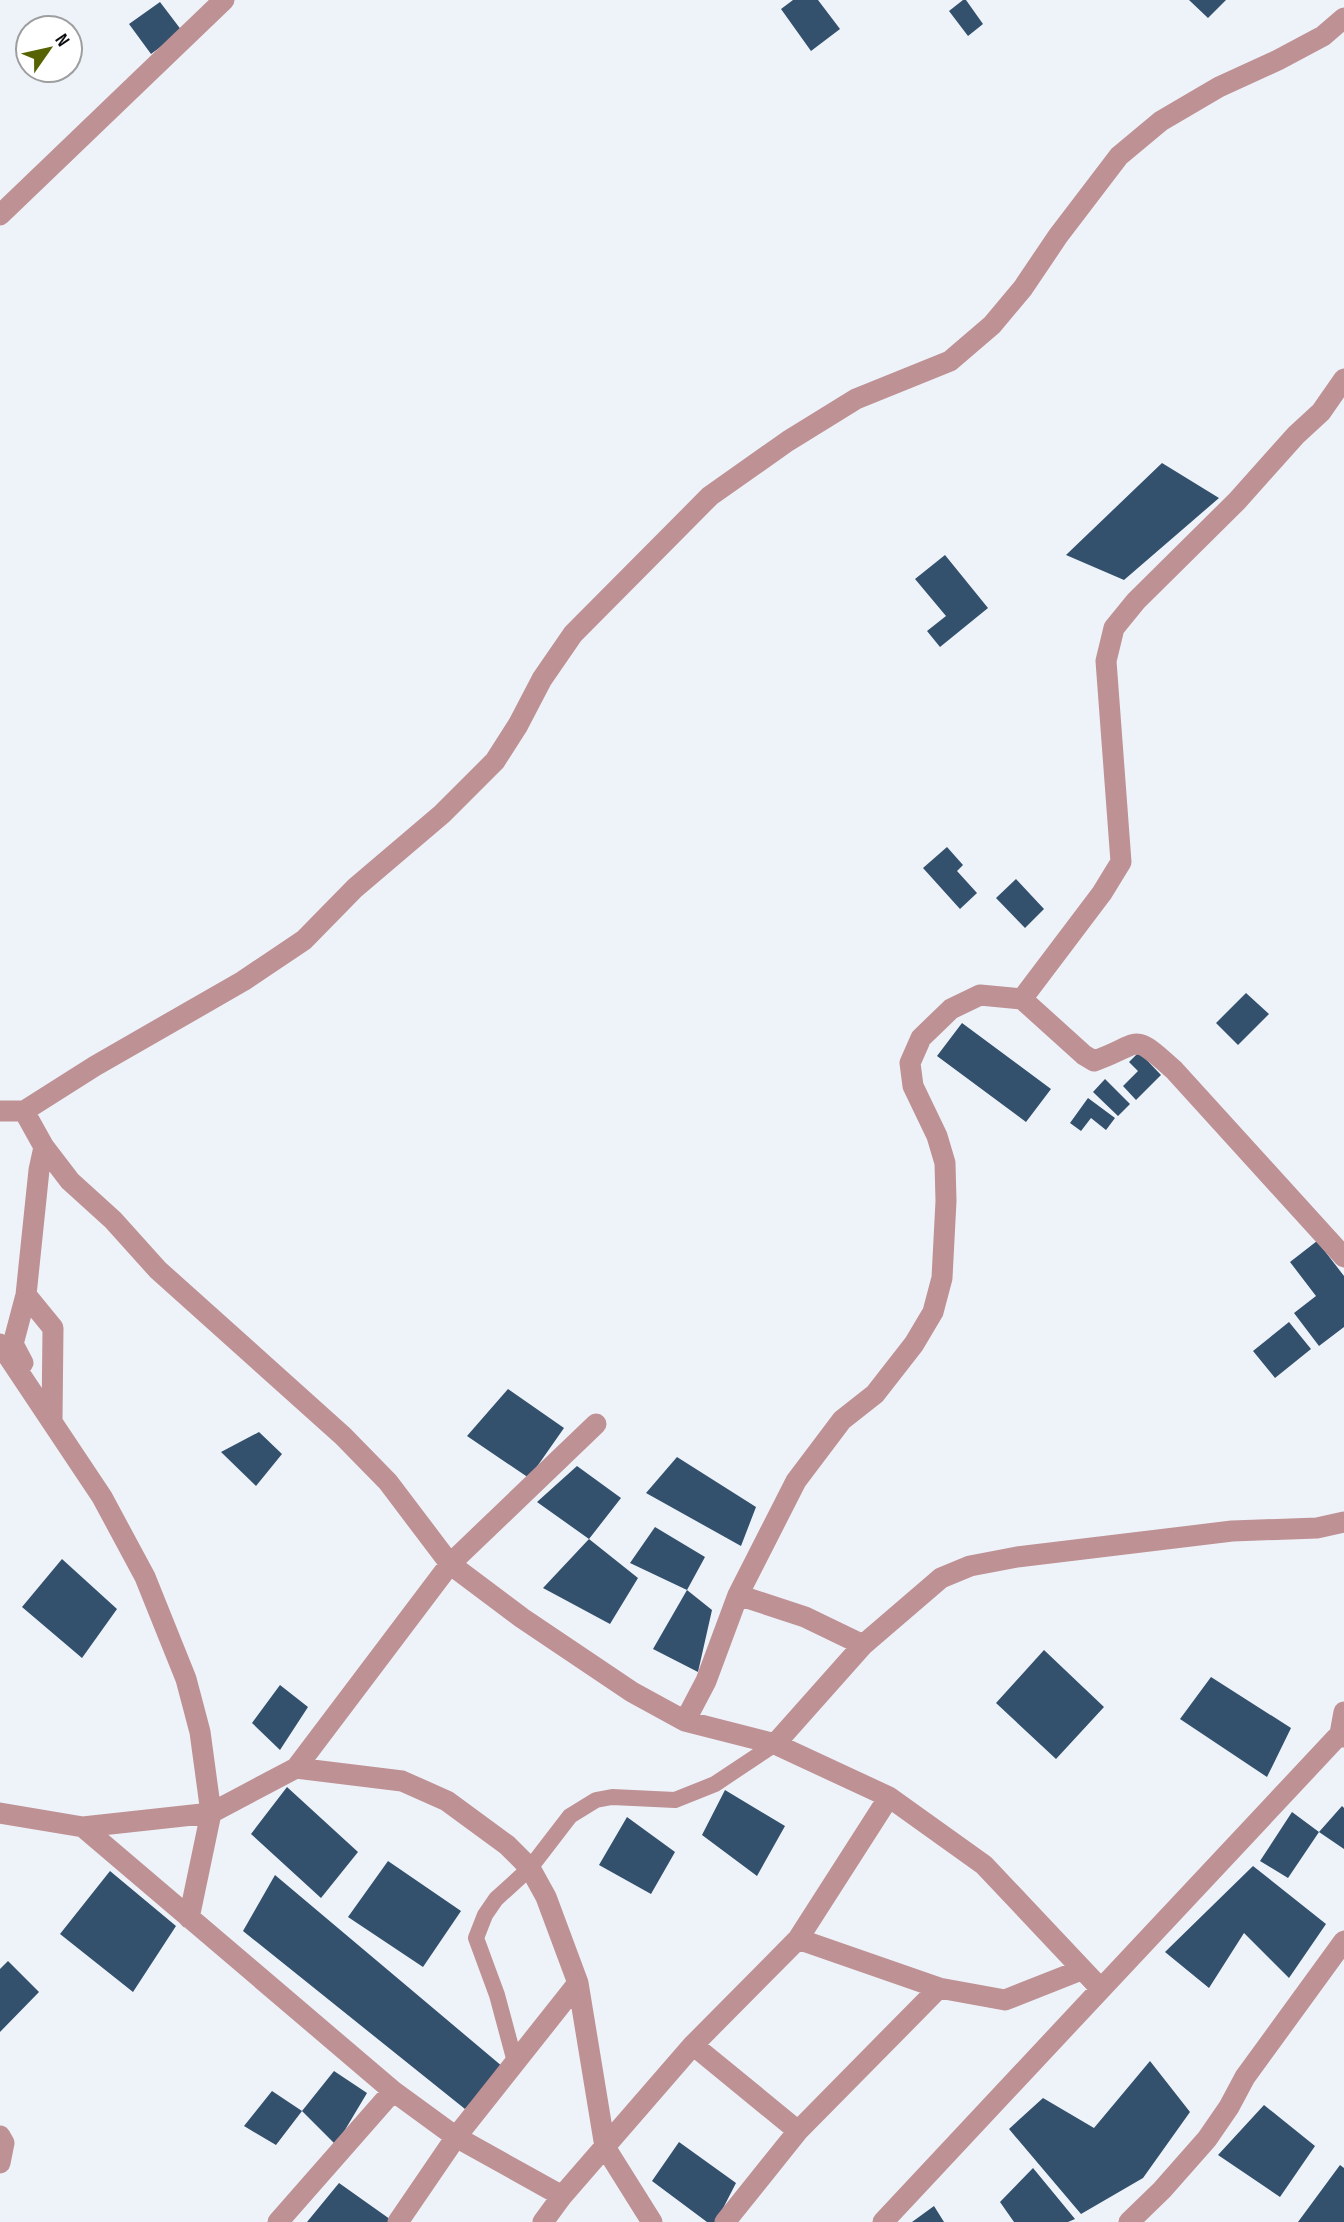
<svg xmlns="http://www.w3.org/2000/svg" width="1344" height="2222" font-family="'Sofia Sans Condensed',sans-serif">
	<rect width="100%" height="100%" fill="#eef3f9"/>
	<!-- building -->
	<path fill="#33506d" d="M793,0h25l22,29 -29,22 -30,-42z
		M963,0h3l17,24 -15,12 -19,-25z
		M1189,0h37l-18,18z
		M160,2l22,29 -31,23 -22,-30z
		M1162,463l57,35 -95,82 -58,-25z
		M945,555l43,53 -48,39 -13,-16 19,-15 -31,-37z
		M947,847l16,18 -6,6 20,22 -17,16 -37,-41z
		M1016,879l28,30 -19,19 -29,-30z
		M1246,993l23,21 -31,31 -22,-22z
		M962,1023l89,66 -25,33 -89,-66z
		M1139,1052l22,23 -25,25 -13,-14 15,-15 -9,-9z
		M1105,1079l25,25 -12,12 -25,-24z
		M1088,1098l27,20 -9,12 -15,-12 -10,13 -11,-8z
		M1317,1241l27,35v51l-25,19 -25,-33 22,-17 -26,-34z
		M1289,1322l22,27 -36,29 -22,-27z
		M508,1389l56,39 -35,50 -62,-42z
		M259,1432l23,22 -26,32 -35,-34z
		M677,1457l79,50 -15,39 -95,-53z
		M577,1466l44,32 -32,41 -52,-37z
		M655,1527l50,30 -18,33 -57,-27z
		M589,1539l49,39 -28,46 -67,-36z
		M62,1559l55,50 -35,49 -60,-51z
		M687,1590l25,20 -14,62 -45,-23z
		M1044,1650l60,57 -48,52 -60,-56z
		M1211,1677l80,51 -24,49 -87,-58z
		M280,1685l28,22 -28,43 -28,-27z
		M287,1787l71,65 -37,46 -70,-64z
		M725,1790l60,36 -28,50 -55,-41z
		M1342,1806l2,2v41l-25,-17z
		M1292,1812l27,20 -31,46 -28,-17z
		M627,1817l48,35 -24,42 -52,-29z
		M388,1861l73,50 -38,56 -75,-50z
		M1253,1866l73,58 -37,54 -45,-45 -35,55 -44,-36z
		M110,1871l66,55 -43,66 -73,-58z
		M275,1875l228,192 -38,42 -222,-178z
		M8,1961l31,31 -39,40v-63z
		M1150,2061l40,51 -47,66 -62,36 -72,-85 34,-31 51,30z
		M334,2071l33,22 -31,52 -34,-34z
		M272,2091l30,20 -26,34 -32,-19z
		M1264,2105l51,41 -35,51 -62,-42z
		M679,2142l57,41 -20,39h-9l-55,-41z
		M1340,2165l4,3v54h-46z
		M1033,2168l42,51 -7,3h-54l-14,-20z
		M339,2183l55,39h-87z
		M934,2206l10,16h-32z"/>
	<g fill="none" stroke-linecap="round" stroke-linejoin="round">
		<!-- lane -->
		<path stroke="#be9195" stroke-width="16" d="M515,2062l-18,-67 -21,-57 9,-23 11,-16 34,-31 40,-52 26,-16 16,-3 63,3 40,-16 60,-40"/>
		<!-- street -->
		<path stroke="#be9195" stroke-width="21" d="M0,215l224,-215
			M1022,999l62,56 10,6c49,-17 36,-31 80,9l170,187
			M0,1111h24l71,-45 148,-85 61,-41 51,-52 87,-74 53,-53 23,-36 24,-46 31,-45 137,-138 78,-55 68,-42 94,-38 42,-36 31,-37 35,-52 61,-80 42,-35 58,-34 59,-27 45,-24 21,-18
			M24,1111l20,36 26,34 43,39 45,50 185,166 45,46 62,82 72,54 110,74 53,29 90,23 114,53 95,68 117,124 239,-255 4,3
			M26,1295l27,33 -1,92
			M0,1344l102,153 43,80 41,102 14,53 11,81 -22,105
			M23,1363l-10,-19 13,-49 13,-125 5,-23
			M738,1595l67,22 58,28
			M685,1721l21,-40 32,-86 58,-114 46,-61 33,-26 39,-50 19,-32 9,-34 4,-77 -1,-38 -8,-27 -24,-50 -3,-23 11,-25 30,-29 29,-14 42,4 80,-106 19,-31 -15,-201 8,-33 22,-27 101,-100 59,-66 25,-23 23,-33
			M1340,1734l4,-22
			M775,1744l88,-99 78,-67 29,-12 47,-9 215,-26 85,-3 27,-6
			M296,1768l154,-204 146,-140
			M0,1813l83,14 128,-14 85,-45 106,13 45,20 60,44 23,23 16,29 32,86 27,164 47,75
			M83,1827l310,264 63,46 106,59
			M798,1939l141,49 66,12 76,-30
			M693,2045l105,86 -73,91
			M798,2131l141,-143
			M0,2136l4,7 -4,20
			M278,2222l115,-131
			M398,2222l58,-85 122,-154
			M543,2222l19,-26 131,-151 105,-106 91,-142
			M883,2222l218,-233
			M1129,2222l33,-32 45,-51 22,-32 16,-30 99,-136"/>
	</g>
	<!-- north arrow -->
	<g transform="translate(49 49) rotate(56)"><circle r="33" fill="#ffffff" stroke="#9d9e9f" stroke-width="2"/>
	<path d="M0-5L12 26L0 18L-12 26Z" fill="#576200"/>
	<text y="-10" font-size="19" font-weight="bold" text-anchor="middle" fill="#0b0d0f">N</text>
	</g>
</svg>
